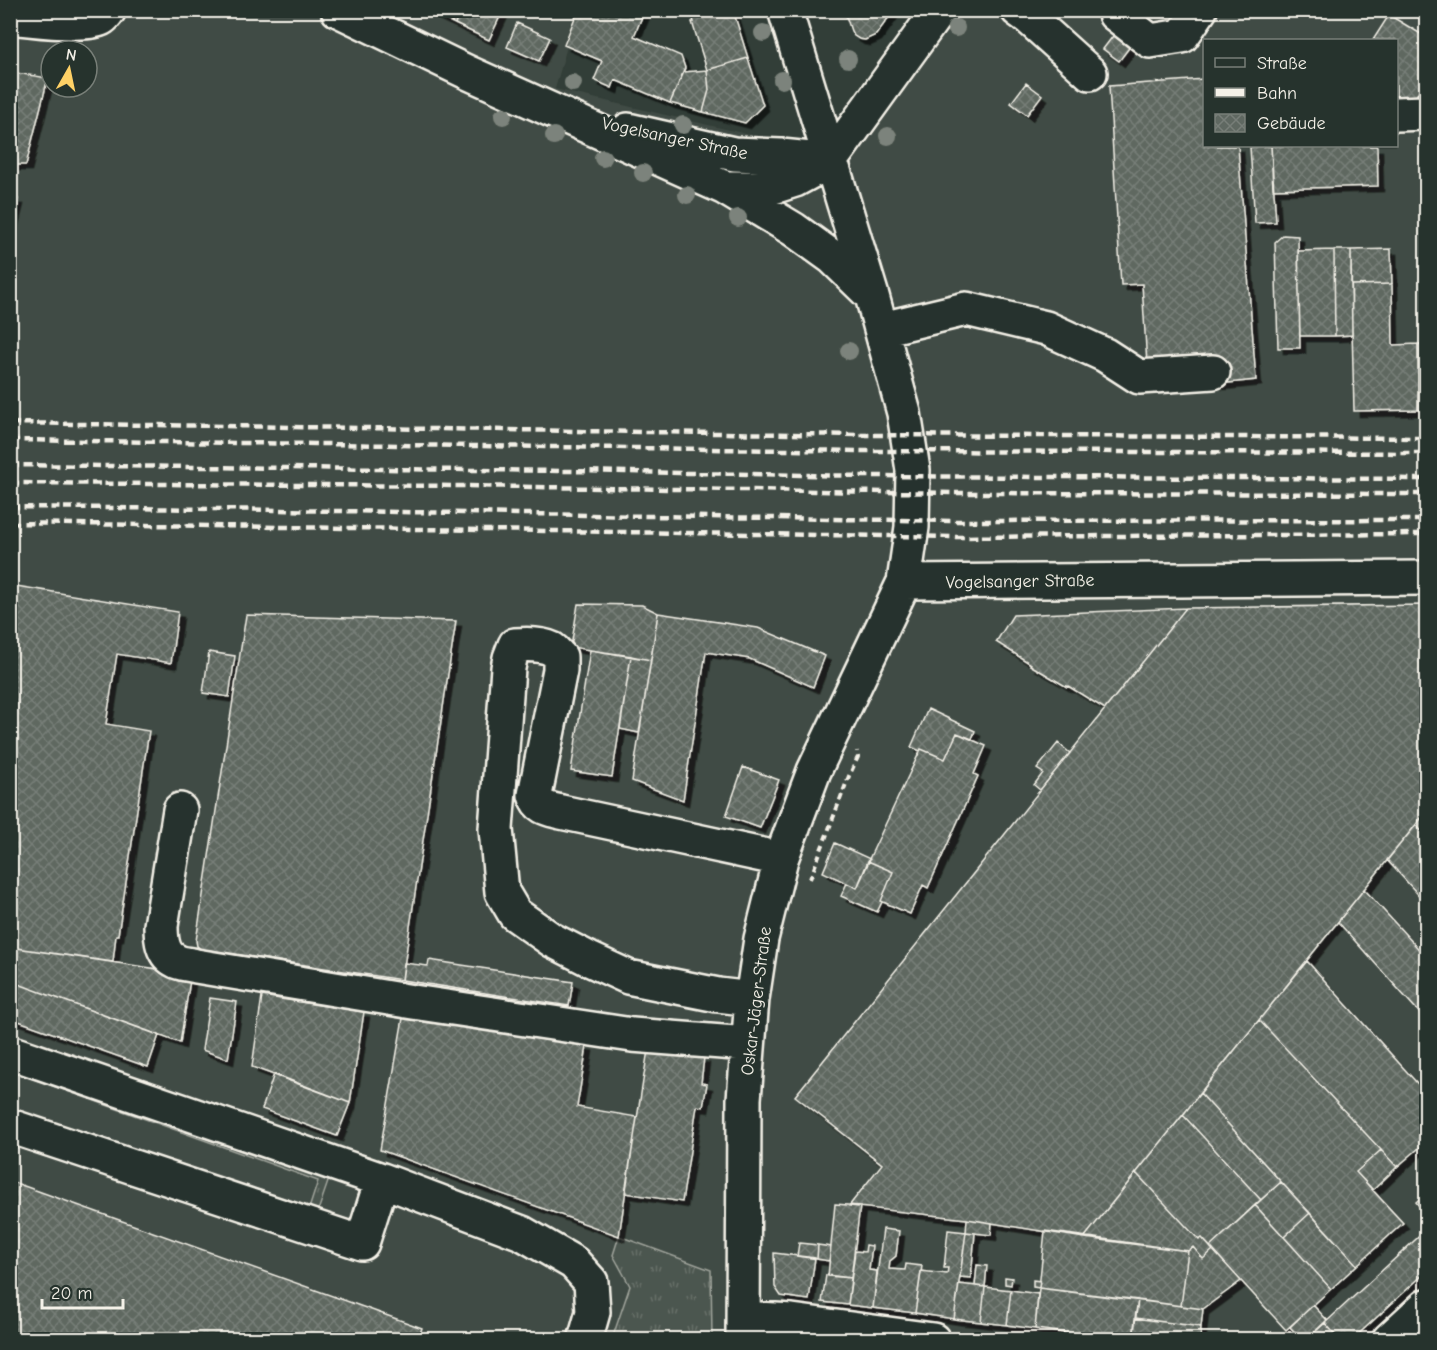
<svg xmlns="http://www.w3.org/2000/svg" width="1437" height="1350" font-family="'Comic Neue',sans-serif">
	<defs>
		<pattern id="grass-tufts" width="24" height="20" patternUnits="userSpaceOnUse" patternTransform="scale(1.5)"><rect width="24" height="20" fill="#4c564f"/><path d="M3 7l-1-3M5 7V3M7 7l1-3M15 17l-1-3M17 17v-4M19 17l1-3" fill="none" stroke="#666f68"/></pattern>
		<pattern id="building-cross-hatch" width="8" height="8" patternUnits="userSpaceOnUse" patternTransform="scale(1.5)"><rect width="8" height="8" fill="#5f6861"/><path d="M0 0l8 8M0 8l8-8" fill="none" stroke="#777e78"/></pattern>
		<filter id="shadow"><feDropShadow dx="5.5" dy="5.5" stdDeviation="0" flood-color="#0009"/></filter>
	</defs>
	<rect width="100%" height="100%" fill="#323e38"/>
	<filter id="ink" filterUnits="userSpaceOnUse"><feTurbulence type="fractalNoise" baseFrequency=".0167" numOctaves="2"/><feDisplacementMap in="SourceGraphic" scale="12" xChannelSelector="R" yChannelSelector="G"/><feConvolveMatrix kernelMatrix="1 2 1 2 8 2 1 2 1" color-interpolation-filters="sRGB"/></filter>
	<g filter="url(#ink)">
		<!-- built -->
		<path fill="#404b44" fill-rule="evenodd" d="M10,11h567l-22,78 264,62 136,-140h471v1328h-1415zM1204,40h192v106h-192zM51,51h36v36h-36z"/>
		<!-- grass -->
		<path fill="url(#grass-tufts)" stroke="#a0a49c" stroke-width="1.5" d="M11,1058l318,121 -10,29 -2,3 -9,1 10,-31 -307,-110z
			M619,1236l92,34 1,69h-100l18,-53 -17,-31z"/>
		<!-- building -->
		<path fill="url(#building-cross-hatch)" stroke="#f4f1e8" stroke-width="1.5" filter="url(#shadow)" d="M425,10h35l-5,14z
			M460,10h43l-14,30 -34,-16z
			M578,10h67l-11,26 47,20 4,12 -15,35 -55,-23 -3,8 -18,-8 8,-19 -38,-16z
			M690,10h43l15,48 -41,12 -15,-48h2z
			M844,10h50l-18,25 -11,5 -6,-1 -5,-3 -3,-5z
			M1389,15l37,22v42l-10,17h-20v-56h-23z
			M517,23l33,15 -11,23 -32,-14z
			M1116,32l16,12 -13,17 -16,-12z
			M748,58l15,47 -18,18 -42,-11 6,-22 -2,-20z
			M707,70l2,20 -6,22 -33,-9 14,-31z
			M10,72l38,6 -22,87h-16z
			M1204,79v67h34l18,234 -37,4 -72,-19 -5,-81 -21,1 -12,-199z
			M1026,83l16,12 -15,20 -16,-12z
			M1271,146h106l1,40 -105,3z
			M1271,146l5,76 -21,1 -5,-76z
			M10,199h8l-8,32z
			M1283,235l15,1 2,112h-22l-3,-106z
			M1391,249l1,35 -41,1v-35z
			M1334,250l1,86h-35l-2,-85z
			M1334,250h17l1,85 -17,1z
			M1392,284l1,61 25,-1v66l-64,1 -3,-126z
			M1418,344h8v66h-8z
			M10,585l168,27 -7,51 -54,-9 -11,70 43,7 -31,204h-2l-3,27 -103,-15z
			M578,604l64,1 16,8 -7,47 -80,-13z
			M1426,605v207l-342,426 -117,-19 -118,-13 33,-42 -87,-68 391,-488z
			M1186,608l-81,101 -37,-23 -1,1 -37,-22 1,-1 -35,-22 17,-27z
			M658,613l100,15 67,28 -12,31 -63,-28 -44,-7 -23,148 -51,-19z
			M246,615l210,6 -54,359 -201,-31 -4,-3 -1,-5z
			M590,650l41,6 -19,121 -41,-6z
			M209,652l26,4 -6,41 -26,-4z
			M631,656l20,4 -12,73 -19,-4z
			M928,709l47,22 -3,8 -15,-6 -12,26 -24,-10 -1,2 -9,-4z
			M957,733l29,13 -12,28 4,2 -50,112 -5,-3 -13,29 -29,-13 12,-29 -25,-11 53,-112 24,10z
			M1058,743l12,10 -30,37 -6,-5 9,-12 -6,-4z
			M743,767l36,13 -19,48 -34,-12z
			M1426,812v24l-10,-11z
			M1416,825l10,11v67l-39,-43z
			M835,843l35,16 -13,29 -34,-16z
			M868,861l25,11 -12,29 1,1 -5,10 -36,-16 6,-13 10,5z
			M1364,889l62,68v63l-88,-98z
			M10,947l181,27 -11,69 -170,-62z
			M429,960l144,22 -4,24 -167,-26 2,-17 24,3z
			M1307,961l119,132v49l-29,25 -138,-147z
			M10,981l149,54 -11,32 -138,-49z
			M262,996l102,16 -14,91 -98,-36z
			M210,998l27,4 -9,57 -26,-9z
			M403,1018l184,28 -10,61 60,10 -18,119 -239,-86z
			M1259,1020l122,130 -25,22 47,51 -46,42 -157,-172z
			M648,1050l56,8 -3,25 6,1 -4,23 -6,-1 -15,96 -57,-9z
			M274,1074l76,29 -13,33 -75,-27z
			M1200,1093l81,89 -20,18 -78,-85z
			M1183,1115l78,85 -51,47 -8,-9 -3,2 -63,-67z
			M1381,1150l16,17 -24,23 -17,-18z
			M1136,1173l63,67 3,-2 11,12 -10,9 -10,-12 -5,4 -104,-13z
			M10,1181l412,147 -4,12h-408z
			M1281,1182l29,31 -26,24 -29,-32z
			M1426,1193v22l-10,-13z
			M835,1204l25,2 -9,72 -23,-2z
			M1255,1205l76,84 -45,41 -76,-83z
			M1310,1213l47,52 -26,24 -47,-52z
			M967,1219l25,4 -1,12 -25,-3z
			M883,1229l16,2 -3,25 -6,5 -1,8 16,1 1,-6 16,2 -7,47 -42,-5z
			M948,1230l18,2 -12,87 -39,-6 6,-42 26,3 1,-6h-4z
			M1426,1230v42l-74,68h-12l-15,-17z
			M1045,1231l143,20 -7,55 -142,-18z
			M966,1232l9,1 -4,45 -11,-1z
			M799,1243l19,2 -1,14 -20,-3z
			M818,1245l13,2 -2,14 -12,-2z
			M866,1245l6,1 -3,24 8,1 -4,37 -25,-3 7,-54 10,1z
			M1193,1247l10,12 10,-9 28,31 -38,28 -22,-3 7,-55z
			M774,1253l41,5 -6,42 -28,-4 -6,-9z
			M977,1265l10,1 -2,21 -10,-1z
			M826,1275l25,3 -3,27 -26,-3z
			M1005,1277l7,1 -1,7 -6,-1z
			M1033,1280l7,1 -1,7 -6,-1z
			M959,1284l26,3 -4,35 -27,-3z
			M985,1287l26,3 -4,35 -26,-3z
			M1039,1288l99,12 -5,40h-12l-86,-11z
			M1011,1290l27,4 -3,35 -28,-4z
			M1138,1300l65,9 -2,18 -66,-9z
			M1313,1305l14,15 -21,20h-4l-12,-13z
			M1135,1318l66,9 -1,13h-67z
			M1325,1323l15,17h-34z"/>
		<g fill="none" stroke-linecap="round" stroke-linejoin="round">
			<defs>
				<path id="minor" d="M338,10l131,63 256,115 68,41 39,28 37,36
					M1018,10l11,8 61,55
					M1115,14l35,27 32,-5 18,-26
					M10,17c18,2 80,10 92,1 3,-2 5,-5 7,-8
					M1396,114l30,-1
					M628,130l106,24 47,2 49,5
					M727,188h43l25,-8 35,-19 109,-151
					M882,329l84,-20 80,19 59,27 34,22 74,-5
					M904,582l522,-4
					M180,810l-19,116c0,13 1,29 15,35 5,3 13,3 20,5l217,36 219,33 116,9
					M752,999l-34,-4 -90,-18 -39,-18 -37,-19 -37,-26 -13,-22 -6,-63 12,-161 2,-10 5,-13c11,-1 27,-1 37,4 3,2 5,5 8,8v13l-25,125c3,13 14,14 26,17l220,47
					M10,1052l372,128 140,53 52,30 17,19 2,30 -8,28
					M10,1126l352,117 20,-63
					M744,1318l48,3 141,19
					M743,1340l1,-241 8,-100 9,-60 20,-80 33,-88 90,-189 8,-55 1,-57 -9,-57 -32,-117 -87,-286
					M1389,1340l37,-34"/>
			</defs>
			<!-- minor casing -->
			<use href="#minor" stroke="#f4f1e8" stroke-width="38"/>
			<!-- path -->
			<path stroke="#f4f1e8" stroke-width="4" stroke-dasharray="6 4.5" stroke-linecap="butt" d="M10,187l9,1
				M810,879l39,-103 9,-19 -1,-6"/>
			<!-- minor -->
			<use href="#minor" stroke="#26332d" stroke-width="33"/>
			<!-- rail -->
			<path stroke="#f4f1e8" stroke-width="4.5" stroke-dasharray="9 4.5" stroke-linecap="butt" d="M10,423l850,12 566,3
				M10,440l854,11 562,2
				M10,465l559,6 297,5 560,3
				M10,483l452,3 495,7 469,1
				M10,507l206,2 742,12 468,-1
				M10,523l947,14 469,-3"/>
		</g>
		<!-- trees -->
		<g fill="#7c837b">
			<circle cx="956" cy="28" r="9"/>
			<circle cx="763" cy="33" r="9"/>
			<circle cx="848" cy="59" r="9"/>
			<circle cx="782" cy="80" r="9"/>
			<circle cx="573" cy="83" r="9"/>
			<circle cx="503" cy="116" r="9"/>
			<circle cx="683" cy="125" r="9"/>
			<circle cx="554" cy="136" r="9"/>
			<circle cx="888" cy="136" r="9"/>
			<circle cx="603" cy="158" r="9"/>
			<circle cx="643" cy="173" r="9"/>
			<circle cx="687" cy="195" r="9"/>
			<circle cx="738" cy="218" r="9"/>
			<circle cx="849" cy="351" r="9"/>
		</g>
	</g>
	<g text-anchor="middle" stroke-width="6" stroke-linejoin="round" paint-order="stroke">
		<!-- street labels -->
		<g font-size="18" fill="#f4f1e8" stroke="#26332d">
			<text transform="translate(675 138) rotate(12)" y="6">Vogelsanger Straße</text>
			<text transform="translate(1020 581) rotate(-1)" y="6">Vogelsanger Straße</text>
			<text transform="translate(756 1001) rotate(-83)" y="6">Oskar-Jäger-Straße</text>
		</g>
	</g>
	<!-- margin -->
	<rect width="1437" height="1350" fill="none" stroke="#26332d" stroke-width="36"/>
	<rect x="18" y="18" width="1401" height="1314" fill="none" stroke="#f4f1e8" stroke-width="2" filter="url(#ink)"/>
	<!-- legend -->
	<rect x="1203" y="39" width="195" height="108" fill="#26332d" stroke="#787f78" stroke-width="1.5"/>
	<rect x="1215" y="58" width="30" height="9" fill="#26332d" stroke="#787f78" stroke-width="1.5"/>
	<text x="1257" y="69" font-size="18" fill="#f4f1e8">Straße</text>
	<rect x="1215" y="88" width="30" height="9" fill="#f4f1e8" stroke="#787f78" stroke-width="1.5"/>
	<text x="1257" y="99" font-size="18" fill="#f4f1e8">Bahn</text>
	<rect x="1215" y="114" width="30" height="18" fill="url(#building-cross-hatch)" stroke="#787f78" stroke-width="1.5"/>
	<text x="1257" y="129" font-size="18" fill="#f4f1e8">Gebäude</text>
	<!-- north arrow -->
	<g transform="translate(69 69) rotate(9)"><circle r="28" fill="#26332d" stroke="#787f78" stroke-width="1.5"/>
	<path d="M0-4.5L10 22L0 15L-10 22Z" fill="#ffd166"/>
	<text y="-9" font-size="16" font-weight="bold" text-anchor="middle" fill="#f4f1e8">N</text>
	</g>
	<!-- scale -->
	<path d="M42 1299v9h81v-9" fill="none" stroke="#f4f1e8" stroke-width="3"/>
	<text x="51" y="1299" font-size="18" fill="#f4f1e8" stroke="#26332d" stroke-width="4.5" paint-order="stroke">20 m</text>
</svg>
